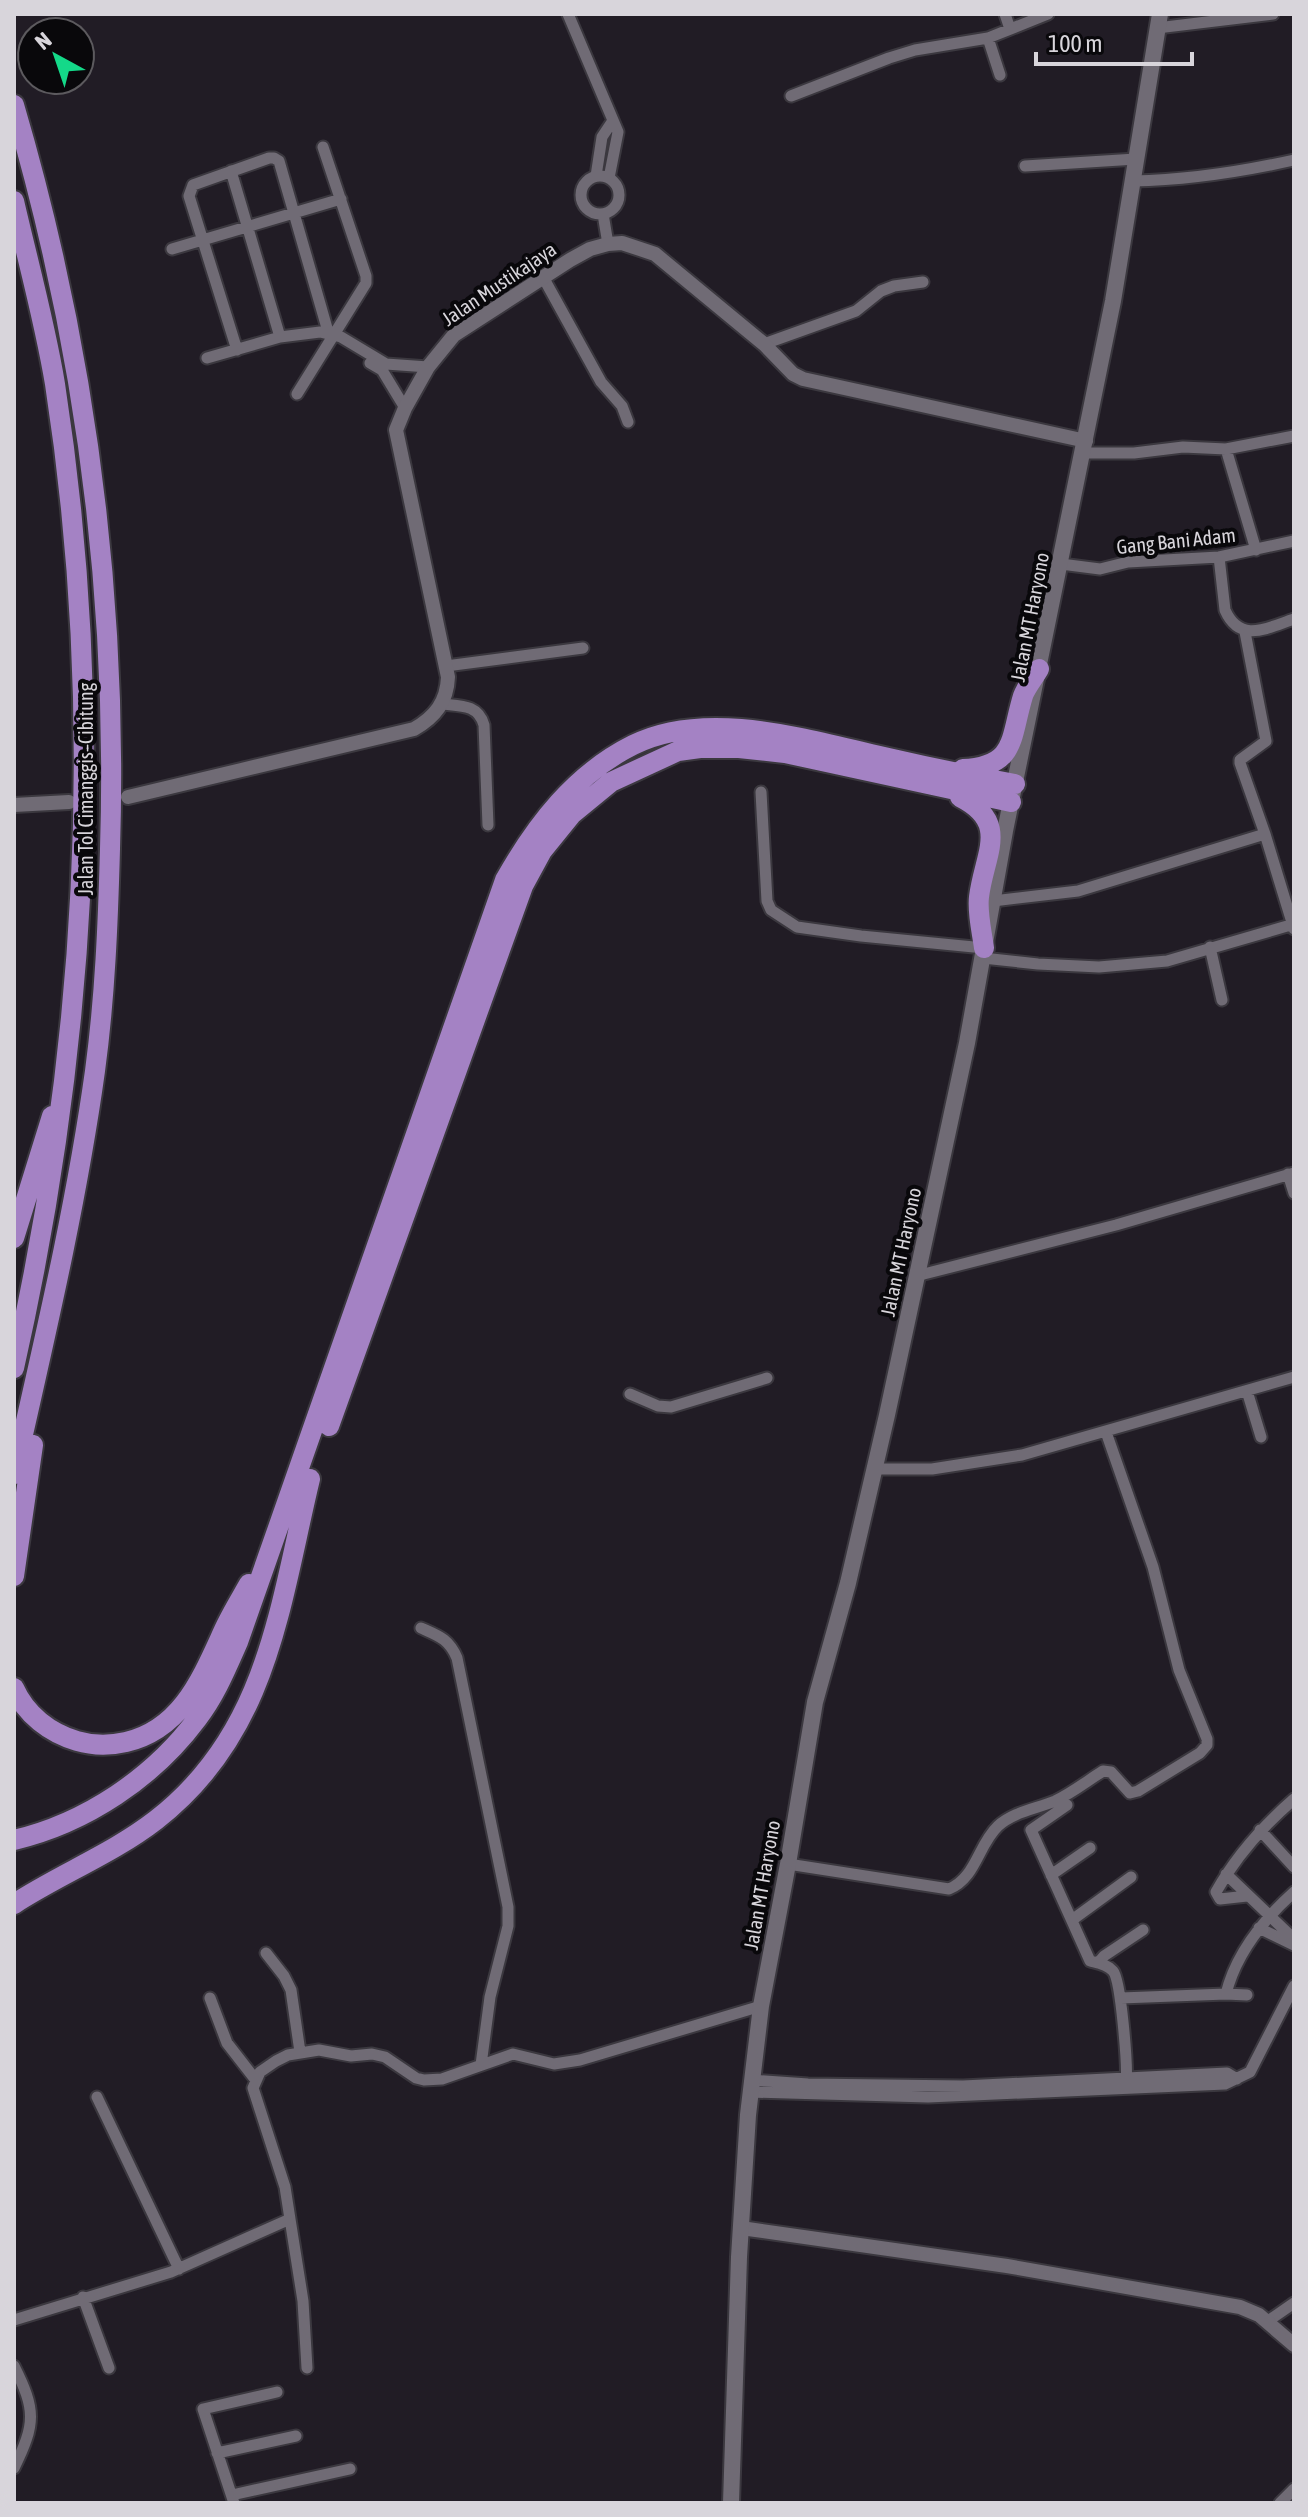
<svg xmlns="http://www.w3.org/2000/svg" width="1308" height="2517" font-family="'Asap Condensed',sans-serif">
	<rect width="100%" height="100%" fill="#211c25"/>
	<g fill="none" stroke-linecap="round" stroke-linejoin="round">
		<defs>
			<path id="minor" d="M568,14l50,118 -9,46
				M1005,14l5,15
				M1157,28l116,-14
				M988,38l12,37
				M791,96l98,-38 26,-8 73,-12 60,-24
				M1025,166l111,-7
				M231,171l49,166
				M581 195a19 19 0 1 1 38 0a19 19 0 1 1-38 0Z
				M596,176l6,-39 10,-15
				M1133,181c55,-1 107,-9 161,-21
				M603,214l5,30
				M172,249l169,-50
				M543,277l58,105 21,24 6,16
				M764,344l92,-33 25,-20 13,-5 29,-4
				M237,350l-48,-154 4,-11 76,-27h5l5,3 50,174
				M207,358l73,-21 40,-5 21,5 45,27 42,3
				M370,363l12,7 23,38
				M297,394l69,-111v-7l-43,-129
				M1226,449l30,101
				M1083,453h51l49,-6 43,2 68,-13
				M1219,557l6,53c15,34 42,18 69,9
				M1061,564l39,5 28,-7 91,-5 75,-16
				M1245,632l21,109 -26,19v3l25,71 29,95
				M446,666l137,-18
				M442,704c18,2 36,0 42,21l4,100
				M761,792l6,109 4,9 26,17 64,9 123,12
				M993,901l85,-10 187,-57
				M1210,947l12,53
				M983,958l55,6 61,3 68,-6 127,-37
				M1288,1174l6,19
				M916,1276l200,-51 178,-52
				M1247,1391l14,46
				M630,1394l28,12 13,1 96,-29
				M874,1469h58l90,-14 272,-78
				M421,1628c18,8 28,11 36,30l51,249v19l-18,71 -9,68
				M1067,1805l-36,25 59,131c8,2 17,3 23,10 8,9 15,96 13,112
				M1260,1830l34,37
				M788,1864l161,25c27,-11 29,-44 49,-63 15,-14 38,-17 57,-25 17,-8 32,-20 48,-30l8,1 19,21 8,-2 62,-38 7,-8v-6l-28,-69 -26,-103 -47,-135
				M1226,1874l68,65
				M1051,1875l39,-27
				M1247,1896l-27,3 -4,-7c20,-36 47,-66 78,-93
				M1072,1920l59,-43
				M1259,1928l35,17
				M266,1953l18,23 7,14 9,62
				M1098,1963l6,-7 39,-26
				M1226,1994l21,1
				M210,1998l17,45 28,36
				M1121,1998l105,-4c10,-41 37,-74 68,-102
				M751,2080l57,4 155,2 264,-13 10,6
				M750,2092l178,5 297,-13 25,-12 44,-86
				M97,2097l82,172
				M290,2219l13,82 4,67
				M83,2297l26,71
				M14,2320l157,-48 119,-53 -5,-32 -32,-99 7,-16 16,-11 12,-6 31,-5 32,6 21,-2 13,3 31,21 8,2 18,-1 71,-25 41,10 26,-4 181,-54
				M1268,2321l26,-18
				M14,2366c22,44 22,57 0,102
				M217,2453l79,-17
				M232,2495l118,-26
				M234,2503l-31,-94 74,-17
				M1280,2503l14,-14"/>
			<path id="tertiary" d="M128,797l286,-68c21,-12 33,-27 34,-52l-52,-247 9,-22 23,-41 26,-32 116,-75 20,-11 18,-5 14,-1 33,11 109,90 29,30 10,5 283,62
				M14,805l55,-3
				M741,2228l266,38 233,41 19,8 35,30"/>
			<path id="secondary" d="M731,2503l8,-246 9,-142 13,-109 27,-142 27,-162 33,-119 39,-168 80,-372 38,-212 108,-530 47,-287"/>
			<path id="motorway" d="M14,105c72,245 104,489 96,744 -2,74 -5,148 -15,222 -19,136 -51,270 -81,403
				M14,201c14,61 31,122 41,183 51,329 32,660 -41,984
				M963,769c54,-3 47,-31 60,-73 3,-9 11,-18 16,-27
				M960,797c51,26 24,57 19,100 -2,16 3,35 5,51
				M14,1238l38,-122
				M329,1426l194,-540 19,-35 30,-37 39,-32 67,-31 22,-3h39l46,5 226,49
				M14,1576l19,-131
				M14,1688c12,27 36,45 63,53 17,5 32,5 49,1 55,-13 75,-62 97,-110 7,-16 17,-32 26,-48
				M14,1840c72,-17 139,-62 183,-121 18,-23 29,-50 41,-77l267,-762c31,-55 70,-106 128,-135 74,-37 175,-5 251,12 43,10 87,19 131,27
				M14,1904c46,-30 98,-50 142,-84 112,-87 123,-212 154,-341"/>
		</defs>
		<!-- minor casing -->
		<use href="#minor" stroke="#3b383f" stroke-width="15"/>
		<!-- tertiary casing -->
		<use href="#tertiary" stroke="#3b383f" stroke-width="18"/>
		<!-- secondary casing -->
		<use href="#secondary" stroke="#3b383f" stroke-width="20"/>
		<!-- motorway casing -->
		<use href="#motorway" stroke="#3b383f" stroke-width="24"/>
		<!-- minor -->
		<use href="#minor" stroke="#706b75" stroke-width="11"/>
		<!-- tertiary -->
		<use href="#tertiary" stroke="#706b75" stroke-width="14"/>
		<!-- secondary -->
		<use href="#secondary" stroke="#706b75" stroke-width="16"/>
		<!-- motorway -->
		<use href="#motorway" stroke="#a482c4" stroke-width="20"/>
	</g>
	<g text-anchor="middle" stroke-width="8" stroke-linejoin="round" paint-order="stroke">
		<!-- street labels -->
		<g font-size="20" fill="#d8d5db" stroke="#09080b">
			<text transform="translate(499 284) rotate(-34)" y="7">Jalan Mustikajaya</text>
			<text transform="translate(1176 541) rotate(-6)" y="7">Gang Bani Adam</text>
			<text transform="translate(1030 617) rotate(-79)" y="7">Jalan MT Haryono</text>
			<text transform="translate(86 789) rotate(-90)" y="7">Jalan Tol Cimanggis–Cibitung</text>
			<text transform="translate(901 1252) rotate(-78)" y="7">Jalan MT Haryono</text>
			<text transform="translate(762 1885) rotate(-80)" y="7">Jalan MT Haryono</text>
		</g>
	</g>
	<!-- border -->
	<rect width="1308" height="2517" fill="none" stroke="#d8d5db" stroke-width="32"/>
	<!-- north arrow -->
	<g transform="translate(56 56) rotate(320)"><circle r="38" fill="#09080b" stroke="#5c5a5e" stroke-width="2"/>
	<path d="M0-6L14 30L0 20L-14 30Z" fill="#14d989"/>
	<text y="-12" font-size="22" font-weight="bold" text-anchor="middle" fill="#d8d5db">N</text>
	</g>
	<!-- scale -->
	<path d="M1036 52v12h156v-12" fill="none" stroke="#d8d5db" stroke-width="4"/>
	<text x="1048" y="52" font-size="24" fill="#d8d5db" stroke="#09080b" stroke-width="6" paint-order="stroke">100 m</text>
</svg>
